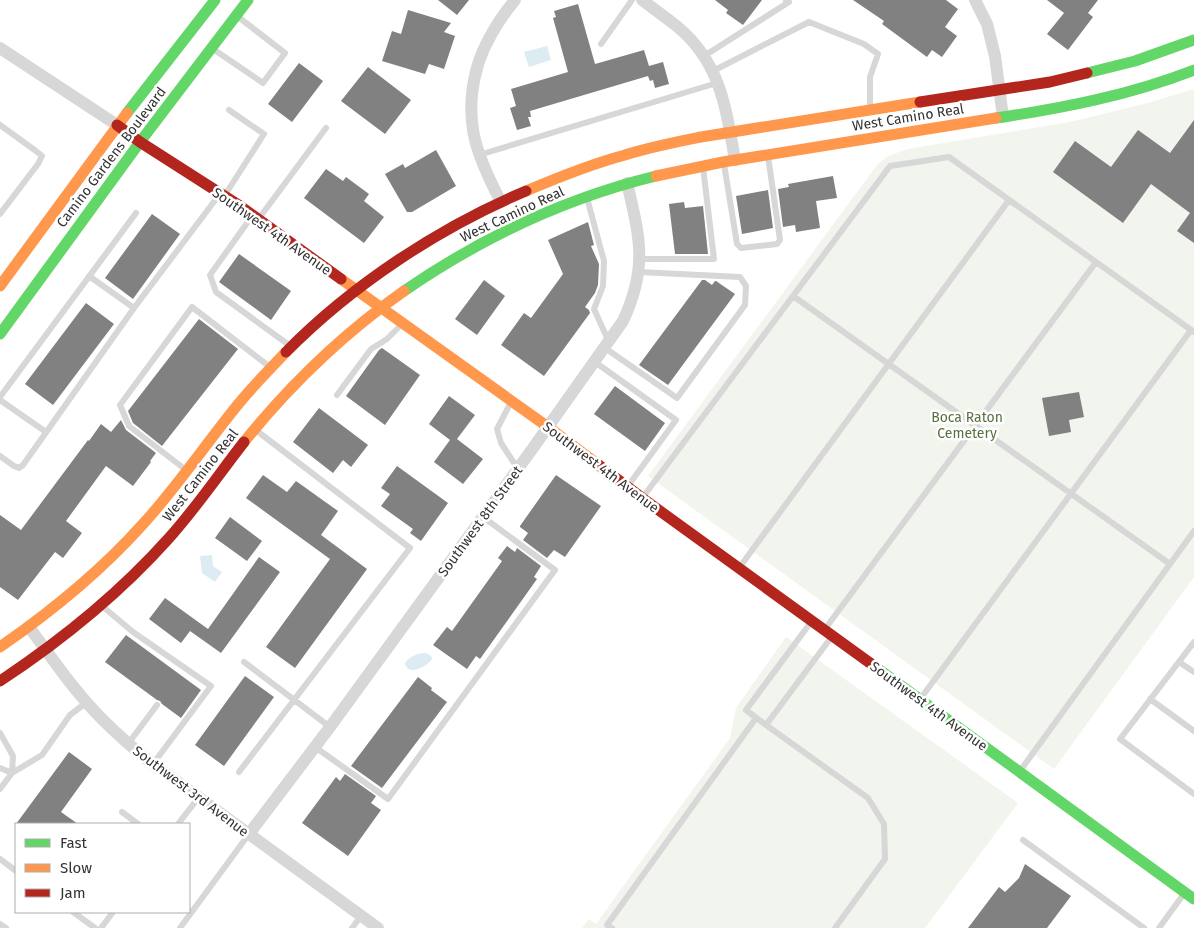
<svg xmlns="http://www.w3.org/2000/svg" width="1194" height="928" font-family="'Fira Sans',sans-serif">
	<rect width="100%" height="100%" fill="#fff"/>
	<!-- green -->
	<path fill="#f1f5ed" d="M1194,89v488l-140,192 -406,-293 229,-311 11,-9 20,-7 162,-27 78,-19z
		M786,637l232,166 -93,125h-343l7,-9 7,5 134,-186 6,-30z"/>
	<!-- water -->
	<path fill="#ddebf3" d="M547,46l4,14 -22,7 -5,-15z
		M212,555l1,11 9,6 -7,10 -13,-9 -2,-17z
		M426,653l5,3 1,3c-5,8 -25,18 -27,4 5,-7 13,-10 21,-10z"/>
	<!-- building -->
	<path fill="#818181" d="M438,0h31l-12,15z
		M715,0h47l-19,25 -17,-12 2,-3z
		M853,0h93l12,9 -13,18 12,9 -15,21 -10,-7 -5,7 -45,-33 2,-3z
		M1047,0h51l-10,13 5,4 -25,33 -21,-16 17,-21z
		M578,4l17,60 49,-14 5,16 14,-4 6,22 -14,4 -2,-8 -3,1 -2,-5 -118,35 1,6h-3l3,9 -14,4 -7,-22 6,-2 -5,-17 57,-17 -15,-54 3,-1 -2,-6z
		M408,10l43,13 -7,9 11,4 -11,33 -15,-5 -4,10 -43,-13 10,-30 9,3z
		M299,63l24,18 -31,41 -24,-18z
		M368,67l43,33 -26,34 -44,-33z
		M1194,120v123l-17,-12 13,-18 -39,-29 -28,39 -70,-51 22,-31 36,26 27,-37 32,23z
		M436,150l20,36 -44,26h-5l-22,-38 18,-10 2,4z
		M326,169l17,12 3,-4 23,17 -5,7 20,16 -20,26 -60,-45z
		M833,176l4,22 -21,3 4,27 -24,4 -1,-7 -12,2 -5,-38 11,-2 -1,-3z
		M768,190l5,38 -31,6 -6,-38z
		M684,202l1,6 18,-2 5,48h-33l-6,-50z
		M152,214l28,20 -47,65 -28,-21z
		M588,222l6,23 -3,1 8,18 -1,21 -3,8 -10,14 4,3 1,3 -46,63 -43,-31 23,-32 7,5 32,-44 -15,-34z
		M239,254l52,37 -20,29 -52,-38z
		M484,280l21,16 -28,39 -22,-16z
		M702,280h3l7,5 3,-4h1l19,13 -67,91 -29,-20z
		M86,303l28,21 -61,81 -28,-21z
		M199,319l39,30 -76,97 -29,-23 -5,-12z
		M382,348l38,27 -35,50 -39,-29 33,-46z
		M615,386l50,37 -20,28 -51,-37z
		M1079,392l5,25 -15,3 2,12 -22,4 -7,-38z
		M449,396l26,19 -18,24 26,20 -20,25 -29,-22 16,-22 -21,-16z
		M319,408l49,37 -17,22 -8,-7 -10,13 -40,-31z
		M121,420l5,10 30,23 -6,8 1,1 -18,24 -27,-20 -40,55 16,12 -19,25 -8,-6 -37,48 -18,-13v-72l21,15 67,-90 1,1 12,-17 10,8z
		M397,466l51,37 -27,38 -11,-8 3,-4 -32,-23 9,-12 -9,-6z
		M263,475l24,17 9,-11 42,30 -17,24 46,34 -72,99 -29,-21 64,-88 -84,-61z
		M556,475l45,31 -36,51 -11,-7 -7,8 -24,-18 5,-7 -8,-6v-1z
		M230,517l32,24 -15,20 -32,-23z
		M507,546l8,6 2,-4 24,18 -7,11 3,2 -57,80 -4,-3 -9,13 -34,-24 14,-18 5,4 50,-70 -4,-3z
		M259,557l21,15 -59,81 -31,-22 -9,12 -32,-24 16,-21 43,31z
		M126,635l75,55 -20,28 -19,-14 -2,-3 -3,-1 -52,-38z
		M245,676l29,21 -50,69 -29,-21z
		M418,677l14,11 -1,2 16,12 -65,86 -31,-22z
		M69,752l23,17 -31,43 17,12h-62z
		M345,774l31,22 -5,7 10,7 -33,46 -46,-33 34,-46 4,4z
		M1025,864l46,32 -24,32h-79l31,-41 6,5 14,-14z"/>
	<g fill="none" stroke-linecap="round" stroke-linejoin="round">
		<!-- lane -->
		<path stroke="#d7d7d7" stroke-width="6" d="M601,44l31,-44
			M213,49l50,34 22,-30 -48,-37
			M704,56l85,-54 -3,-2
			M713,71l96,-49 55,22 14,10 -8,23v30
			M0,125l36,26 6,5 -4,8 -38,50
			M479,155l238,-72
			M724,164l13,80 4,4 36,-4 3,-4 -12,-84
			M225,195l39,-61 -35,-24
			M587,198l17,63 -1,25 -9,23 15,33
			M252,216l-42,59 6,17 73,53
			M260,217l66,-89
			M640,259h74l-11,-92
			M89,276l45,32
			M793,296l377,268
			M605,348l72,50 68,-93 1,-19 -6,-9 -101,-5
			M595,362l81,58 -48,66
			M337,395l34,-46 16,-10 14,-14
			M0,397l136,-184
			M0,400l46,32
			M511,402l-14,27 4,14 17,26
			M0,456l14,10 5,2 4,-3 111,-157 85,-113
			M186,470l-57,-44 -9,-21 72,-98 78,60
			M643,497l247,-331 59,-9 245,175
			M739,568l270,-368
			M102,606l31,26 78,54 -58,78
			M811,622l-65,88 20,15 64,-86
			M825,629l271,-367
			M1194,642l-74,97 74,55
			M244,662l86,65
			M1179,662l15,10
			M921,698l270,-368
			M1150,699l44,32
			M766,725l102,73 16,26 1,35 -50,69
			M0,733l13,23 -1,17
			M128,744l29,-39
			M315,747l73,52 167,-229 -72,-53
			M0,768l12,5
			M1020,771l174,-240
			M239,772l171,-224 -153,-117
			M0,789l12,-16 30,-18 28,-40 17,-13
			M122,812l16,12
			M178,824l21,-27
			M1023,840l121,88
			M0,859l16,12
			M73,912l22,16
			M0,924l6,4
			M101,928l12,-16
			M180,928l69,-94
			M352,928l9,-12
			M612,928l-5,-3 149,-207
			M1159,928l24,-33"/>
		<!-- street -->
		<path stroke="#d7d7d7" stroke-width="12" d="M642,0c12,9 25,18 37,28 42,36 47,81 56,132
			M975,0l12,24 8,32 8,61
			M0,48l117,77
			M501,202c-8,-15 -15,-30 -21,-46 -15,-39 -10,-85 11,-121 7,-13 15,-24 24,-35
			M29,627c23,31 45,64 72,91 18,18 36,34 56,49l221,161
			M249,834l81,-107 203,-279 90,-127c25,-54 17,-83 4,-138"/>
		<!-- fast -->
		<path stroke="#63d668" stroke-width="11" d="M1087,73l48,-12 59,-21
			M127,113l88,-113
			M996,118c68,-10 134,-23 198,-48
			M404,291c77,-53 162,-93 252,-115
			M0,334l140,-192 108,-142
			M870,663l324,236"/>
		<!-- slow -->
		<path stroke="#ff974d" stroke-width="11" d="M656,176l67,-14 273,-44
			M526,191c33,-14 65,-27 99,-36 25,-8 51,-13 76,-18l219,-35
			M341,279l207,148 48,36
			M0,286l127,-173
			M244,442c46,-57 100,-109 160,-151
			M0,647c52,-36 101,-76 143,-123 35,-38 64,-82 97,-122 14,-17 30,-33 46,-50"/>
		<!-- jam -->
		<path stroke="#b3261e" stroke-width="11" d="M920,102l130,-20 37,-9
			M117,125l23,17 100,64 101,73
			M286,352c66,-67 154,-125 240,-161
			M596,463l46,35 228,165
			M0,681c62,-41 119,-87 169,-143 27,-30 50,-64 75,-96"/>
	</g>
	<g text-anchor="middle" stroke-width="5" stroke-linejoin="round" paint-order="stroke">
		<!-- street labels -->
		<g font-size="14" fill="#333" stroke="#fff">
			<text transform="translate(908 117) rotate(-9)" y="5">West Camino Real</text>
			<text transform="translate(111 157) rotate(-53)" y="5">Camino Gardens Boulevard</text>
			<text transform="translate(512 214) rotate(-25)" y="5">West Camino Real</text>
			<text transform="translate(272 231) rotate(35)" y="5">Southwest 4th Avenue</text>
			<text transform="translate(601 467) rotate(37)" y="5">Southwest 4th Avenue</text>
			<text transform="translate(200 475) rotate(-52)" y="5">West Camino Real</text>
			<text transform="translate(480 521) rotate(-54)" y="5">Southwest 8th Street</text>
			<text transform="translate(929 706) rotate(36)" y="5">Southwest 4th Avenue</text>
			<text transform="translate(191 791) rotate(37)" y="5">Southwest 3rd Avenue</text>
		</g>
		<!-- park labels -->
		<g font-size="14" fill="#56703f" stroke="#fff">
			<text x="967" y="422">Boca Raton<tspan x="967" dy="16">Cemetery</tspan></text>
		</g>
	</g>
	<!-- legend -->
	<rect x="15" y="823" width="175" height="90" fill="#ffffff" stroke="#adadad"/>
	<rect x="25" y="839" width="25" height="8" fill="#63d668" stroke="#adadad"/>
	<text x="60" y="848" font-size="15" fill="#333333">Fast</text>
	<rect x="25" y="864" width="25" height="8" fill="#ff974d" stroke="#adadad"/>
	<text x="60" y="873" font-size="15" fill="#333333">Slow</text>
	<rect x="25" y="889" width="25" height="8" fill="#b3261e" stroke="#adadad"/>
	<text x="60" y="898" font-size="15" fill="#333333">Jam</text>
</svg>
